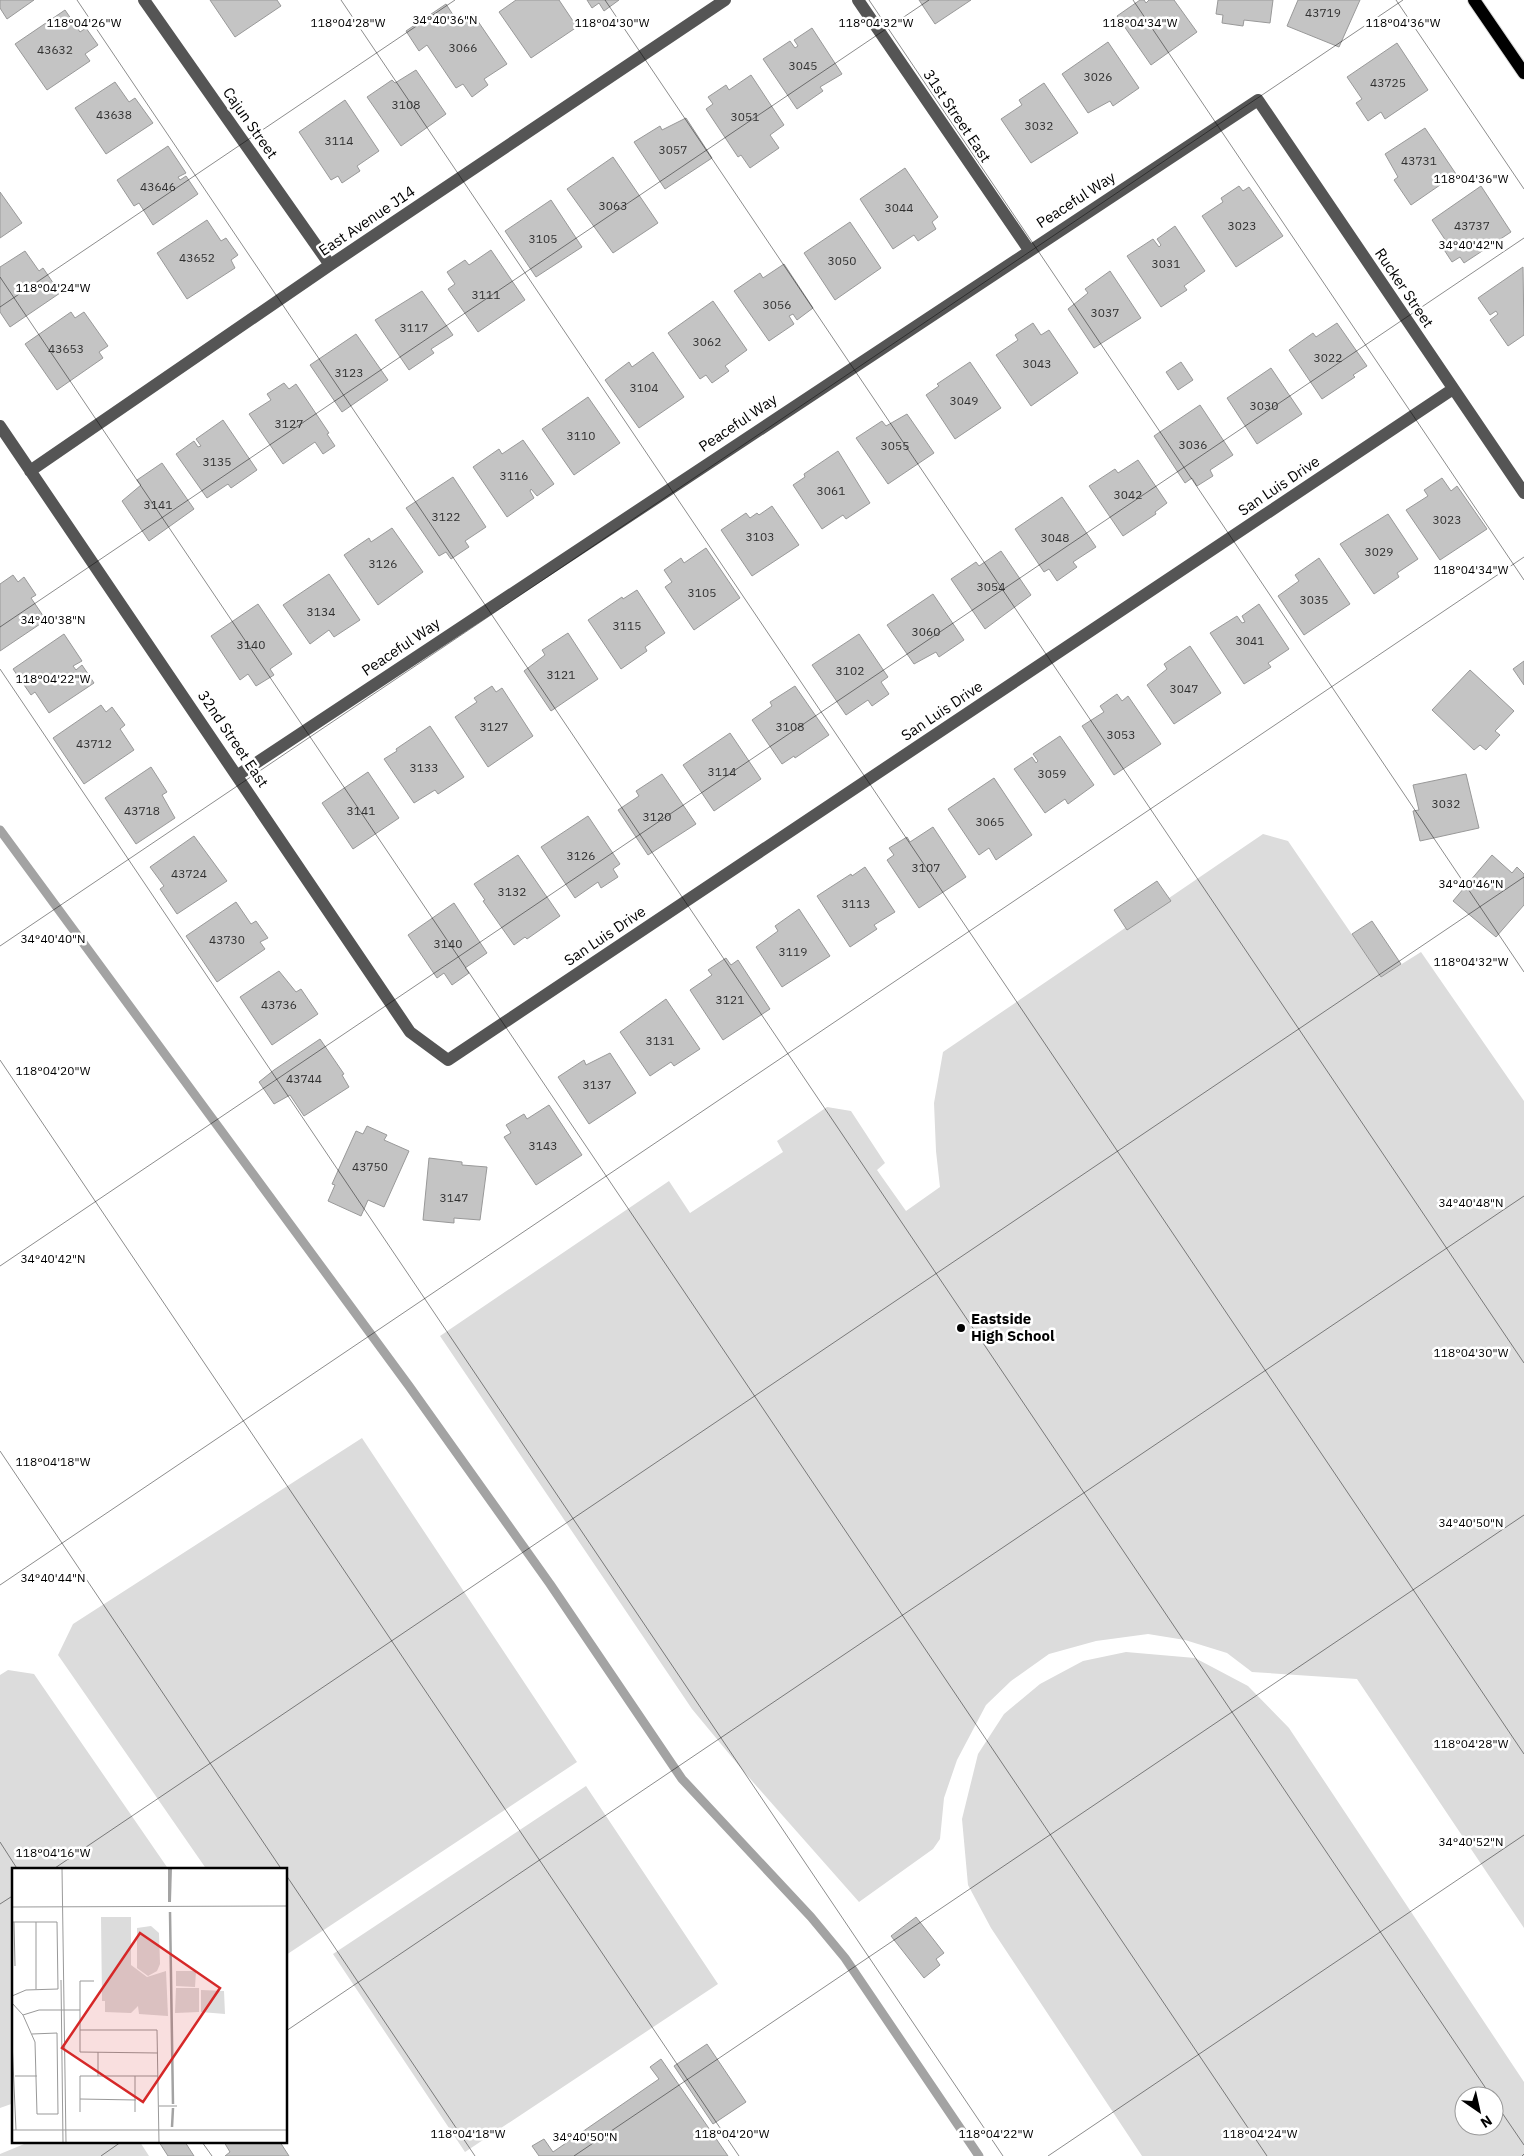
<svg xmlns="http://www.w3.org/2000/svg" width="1524" height="2156" font-family="'IBM Plex Sans',sans-serif">
	<rect width="100%" height="100%" fill="#fff"/>
	<!-- green -->
	<path fill="#dcdcdc" fill-rule="evenodd" d="M1263,834l25,7 93,136 40,-25 103,149v827l-167,-249 -105,-7 -25,-19 -42,-13 -37,-6 -52,7 -47,13 -38,27 -25,24 -29,55 -13,38 -4,41 -7,10 -74,53 -114,-129 -53,-64 -252,-373 229,-155 21,32 93,-61 -6,-11 50,-34 24,4 34,52 -8,7 29,41 34,-24 -4,-36 -2,-48 9,-51z
		M362,1438l215,324 -291,193v-85h-79l-149,-215 15,-31z
		M1126,1652l69,6 53,28 41,42 235,354v74h-382l-151,-228 -23,-43 -6,-66 16,-65 26,-40 36,-30 43,-23zM1464,2096h30v30h-30z
		M8,1670l26,4 135,196h-155v233l-14,5v-433z
		M586,1786l132,198 -253,168 -132,-198z
		M29,2142h111l9,14h-149v-2z"/>
	<g fill="none" stroke-linecap="round" stroke-linejoin="round">
		<!-- stream -->
		<path stroke="#a3a3a3" stroke-width="9" d="M0,830l409,556 141,198 132,195 129,138 34,41 134,198"/>
	</g>
	<!-- building -->
	<path fill="#c4c4c4" stroke="#999" d="M0,0h34l-27,19 -7,-11z
		M210,0h67l4,6 -46,31z
		M516,0h43l18,27 -46,31 -32,-46z
		M587,0h32l-15,11 -5,-8 -7,5z
		M919,0h52l-36,24z
		M1140,0h4l2,3 3,-3h25l23,32 -46,33 -34,-49z
		M1218,0h55l-3,23 -26,-3 -1,6 -21,-3 1,-8 -7,-1z
		M1298,0h62l-21,47 -52,-21z
		M446,4l13,20 14,-10 34,50 -23,15 4,6 -16,12 -9,-13 -7,4 -29,-43 -8,6 -13,-20z
		M65,10l15,22 6,-4 12,17 -13,9 5,7 -43,29 -32,-46z
		M812,28l30,46 -22,13 3,4 -26,18 -34,-50 27,-18 5,7 3,-2 -4,-6z
		M1108,42l31,46 -26,18 -3,-5 -22,12 -26,-39z
		M1397,43l31,47 -43,29 -4,-7 -13,9 -12,-18 6,-4 -15,-22z
		M416,70l30,44 -45,32 -34,-49 25,-17 3,3z
		M751,75l33,50 -14,10 9,13 -29,20 -9,-13 -3,2 -32,-48 7,-5 -5,-7 18,-12 3,5z
		M115,82l14,20 6,-4 18,25 -47,31 -31,-46z
		M1044,83l34,50 -47,30 -30,-44 21,-14 -3,-5z
		M345,100l34,51 -22,15 3,5 -18,12 -4,-7 -7,4 -32,-48z
		M686,118l26,40 -47,31 -31,-47 26,-16 2,4z
		M1425,128l31,46 -45,31 -17,-25 4,-3 -13,-23z
		M168,146l18,27 -8,4 2,3 6,-4 12,18 -45,31 -14,-22 -5,3 -17,-26z
		M613,157l45,66 -45,30 -46,-64z
		M905,168l33,49 -6,5 4,7 -18,12 -4,-6 -21,14 -33,-50z
		M1239,186l4,5 6,-4 34,49 -47,31 -34,-51 21,-14 -2,-4z
		M1481,186l30,46 -47,31 -4,-6 -8,5 -11,-17 5,-4 -14,-21z
		M0,192l22,31 -22,15z
		M551,200l31,47 -46,30 -31,-46z
		M207,220l14,21 5,-3 12,17 -7,5 4,8 -48,31 -30,-46z
		M850,222l31,46 -46,32 -31,-47z
		M1175,226l30,45 -21,15 3,4 -26,17 -34,-51 26,-17 6,8 2,-2 -4,-6z
		M491,250l34,50 -47,32 -30,-43 7,-5 -8,-12 18,-12 4,5z
		M25,251l14,20 4,-3 17,25 -50,34 -10,-15v-45z
		M784,264l29,44 -16,12 -4,-6 -4,2 5,8 -25,17 -35,-50 26,-18 3,5z
		M1523,267l1,68 -16,11 -18,-26 8,-6 -2,-3 -6,4 -12,-17z
		M1110,271l31,47 -47,30 -26,-39 20,-16 -3,-4z
		M422,291l31,44 -22,14 3,4 -25,17 -34,-50z
		M713,301l34,49 -22,16 4,5 -17,12 -6,-8 -6,4 -32,-46z
		M71,312l4,6 9,-6 24,34 -9,6 4,6 -46,32 -32,-46z
		M1033,323l8,12 8,-5 29,43 -47,33 -35,-51 22,-15 -3,-5z
		M1337,323l30,43 -14,9 2,2 -33,22 -33,-49 24,-17 3,4z
		M356,334l32,46 -46,32 -32,-47z
		M653,352l31,45 -45,31 -34,-48 24,-18 3,5z
		M970,362l31,46 -46,31 -29,-44 13,-9 -2,-2z
		M1181,362l12,18 -15,10 -12,-18z
		M1271,368l31,46 -45,30 -30,-46z
		M284,383l5,6 7,-5 33,49 -2,1 8,12 -12,8 -8,-12 -32,22 -34,-50 22,-14 -4,-6z
		M588,397l32,46 -46,32 -32,-46z
		M1200,405l33,50 -23,15 3,6 -16,10 -5,-8 -7,5 -31,-47z
		M907,414l27,39 -46,31 -32,-46 26,-17 4,5z
		M223,420l34,50 -26,18 -3,-4 -21,14 -31,-44 18,-13 4,6 3,-1 -5,-7z
		M523,440l31,44 -17,12 -6,-7 -1,2 4,7 -27,19 -34,-50 26,-18 3,5z
		M838,451l32,52 -24,16 -3,-4 -21,14 -29,-44 12,-8 -1,-3z
		M1138,460l29,43 -12,9 1,2 -33,22 -34,-50 26,-17 3,4z
		M162,463l32,46 -45,32 -27,-40 19,-16 -4,-5z
		M453,477l33,50 -21,14 4,6 -18,12 -5,-7 -7,4 -33,-48z
		M1442,478l9,13 6,-5 30,43 -47,31 -34,-50 22,-14 -4,-6z
		M1062,497l34,50 -23,15 4,5 -20,14 -8,-12 -5,3 -29,-43z
		M772,506l27,39 -47,31 -31,-46 25,-17 4,5 7,-5 2,2z
		M1388,514l30,45 -21,14 2,4 -25,17 -34,-50z
		M392,528l31,44 -45,33 -34,-50 25,-17 2,4z
		M706,548l34,50 -46,32 -29,-43 7,-5 -8,-12 17,-12 3,5z
		M1001,551l30,44 -46,34 -34,-50 25,-17 3,4z
		M1319,558l31,46 -46,31 -26,-39 21,-15 -4,-6z
		M329,574l31,46 -26,17 -5,-7 -19,14 -27,-39z
		M13,575l5,7 6,-5 12,18 -5,3 15,22 -46,31v-67z
		M637,590l28,43 -20,14 2,4 -26,18 -33,-49 34,-23 1,2z
		M933,594l31,46 -25,17 -3,-5 -22,12 -27,-39z
		M258,604l34,50 -22,15 4,6 -18,11 -8,-12 -8,6 -29,-44z
		M1259,604l30,45 -21,14 3,4 -27,17 -34,-51 27,-17 5,7 3,-1 -3,-6z
		M568,633l30,46 -47,32 -27,-40 21,-16 -3,-5z
		M64,634l18,27 -9,5 3,4 6,-5 12,18 -45,30 -14,-21 -4,3 -18,-26z
		M859,634l29,43 -7,5 8,12 -17,12 -4,-6 -22,15 -34,-50z
		M1190,646l31,47 -47,31 -27,-39 20,-16 -3,-5z
		M1524,661v24l-11,-16z
		M1470,670l44,41 -19,20 5,4 -14,15 -6,-5 -6,5 -42,-40z
		M492,686l4,6 6,-4 31,48 -45,31 -33,-50 22,-15 -3,-4z
		M795,686l34,49 -34,23 -1,-2 -12,8 -30,-44 20,-14 -2,-4z
		M1117,694l5,7 6,-5 33,48 -47,31 -32,-49 22,-14 -4,-6z
		M101,705l5,7 6,-5 13,18 -5,4 14,21 -50,34 -31,-46z
		M430,726l34,51 -26,17 -3,-4 -21,13 -30,-44 13,-8 -1,-2z
		M730,733l31,46 -47,32 -31,-46z
		M1060,736l34,49 -26,19 -3,-5 -20,14 -31,-44 18,-12 4,6 2,-2 -5,-7z
		M151,767l16,25 -5,3 13,23 -39,26 -31,-46z
		M368,772l31,46 -46,31 -31,-46z
		M662,774l34,50 -48,31 -30,-45 21,-14 -3,-5z
		M1466,774l13,54 -59,13 -7,-30 6,-1 -6,-25z
		M994,778l38,57 -36,25 -7,-12 -10,7 -31,-46z
		M588,816l32,48 -7,5 5,8 -17,11 -3,-6 -23,16 -34,-51z
		M933,827l33,50 -47,31 -32,-48 7,-5 -5,-7 18,-11 3,5z
		M194,836l33,45 -50,33 -17,-25 4,-3 -14,-19z
		M518,855l42,61 -33,23 -2,-2 -11,8 -31,-44 2,-1 -11,-16z
		M1492,855l20,18 5,-6 7,7v31l-28,32 -43,-36z
		M865,867l30,45 -21,13 3,4 -27,18 -33,-51 34,-22 1,2z
		M1157,881l14,20 -44,29 -13,-20z
		M236,902l15,22 5,-3 12,17 -8,4 5,7 -48,33 -31,-46z
		M454,903l33,50 -22,15 4,5 -17,12 -8,-12 -7,5 -29,-43z
		M799,909l31,47 -48,31 -26,-40 22,-16 -3,-5z
		M1372,921l29,43 -20,13 -29,-43z
		M726,958l5,7 7,-5 32,49 -47,31 -33,-50 22,-15 -4,-5z
		M279,971l17,21 5,-3 17,25 -46,31 -32,-48z
		M666,999l34,50 -26,17 -3,-4 -21,14 -30,-44z
		M320,1039l24,35 -2,1 7,12 -45,29 -14,-21 -16,9 -15,-22 15,-12z
		M610,1053l26,40 -47,31 -31,-47 26,-17 2,5z
		M549,1105l33,50 -46,30 -32,-48 7,-4 -5,-8 18,-11 3,5z
		M367,1126l20,9 -3,5 25,11 -25,56 -16,-7 -7,16 -33,-15 7,-16 -3,-1 24,-53 7,3z
		M429,1158l33,4v3l25,2 -7,53 -26,-2v5l-31,-3z
		M916,1917l28,36 -8,6 4,6 -16,13 -33,-42z
		M707,2044l39,58 -33,22 -39,-58z
		M661,2059l67,97h-189l-7,-10 12,-7 9,13 106,-73 -9,-12z
		M159,2142h26l9,14h-26z
		M224,2142h56l9,14h-64l5,-4z"/>
	<g fill="none" stroke-linecap="round" stroke-linejoin="round">
		<defs>
			<path id="major" d="M1474,0l50,73"/>
		</defs>
		<!-- major casing -->
		<use href="#major" stroke="#dbdbdb" stroke-width="14"/>
		<!-- minor -->
		<path stroke="#555" stroke-width="12" d="M144,0l186,265
			M858,0l171,250
			M0,426l410,606 38,28 1005,-671
			M30,471l300,-206 395,-265
			M238,775l1020,-675 266,393"/>
		<!-- major -->
		<use href="#major" stroke="#000" stroke-width="12"/>
	</g>
	<!-- ticks -->
	<path fill="none" stroke="#000" stroke-width="1" stroke-opacity="0.45" d="M77,0l1414,2096M341,0l1183,1754M605,0l919,1363M869,0l655,972M1133,0l391,580M1396,0l128,189M0,277l1267,1879M0,307l455,-307M0,627l929,-627M0,669l1003,1487M0,946l1403,-946M0,1060l739,1096M0,1266l1524,-1028M0,1451l282,419M0,1585l1524,-1028M0,1842l18,28M52,1870l1472,-993M286,1875l189,281M0,1904l14,-9M286,2031l1238,-835M1494,2101l30,44M202,2142l10,14M101,2156l20,-14M574,2156l950,-641M1048,2156l476,-321M1522,2156l2,-2"/>
	<!-- markers -->
	<circle fill="#000" stroke="#fff" stroke-width="2" cx="961" cy="1328" r="5"/>
	<g text-anchor="middle" stroke-width="5" stroke-linejoin="round" paint-order="stroke">
		<!-- number labels -->
		<g font-size="12" fill="#313131">
			<text x="1323" y="17">43719</text>
			<text x="463" y="52">3066</text>
			<text x="55" y="54">43632</text>
			<text x="803" y="70">3045</text>
			<text x="1098" y="81">3026</text>
			<text x="1388" y="87">43725</text>
			<text x="406" y="109">3108</text>
			<text x="114" y="119">43638</text>
			<text x="745" y="121">3051</text>
			<text x="1039" y="130">3032</text>
			<text x="339" y="145">3114</text>
			<text x="673" y="154">3057</text>
			<text x="1419" y="165">43731</text>
			<text x="158" y="191">43646</text>
			<text x="613" y="210">3063</text>
			<text x="899" y="212">3044</text>
			<text x="1242" y="230">3023</text>
			<text x="1472" y="230">43737</text>
			<text x="543" y="243">3105</text>
			<text x="197" y="262">43652</text>
			<text x="842" y="265">3050</text>
			<text x="1166" y="268">3031</text>
			<text x="486" y="299">3111</text>
			<text x="777" y="309">3056</text>
			<text x="1105" y="317">3037</text>
			<text x="414" y="332">3117</text>
			<text x="707" y="346">3062</text>
			<text x="66" y="353">43653</text>
			<text x="1328" y="362">3022</text>
			<text x="1037" y="368">3043</text>
			<text x="349" y="377">3123</text>
			<text x="644" y="392">3104</text>
			<text x="964" y="405">3049</text>
			<text x="1264" y="410">3030</text>
			<text x="289" y="428">3127</text>
			<text x="581" y="440">3110</text>
			<text x="1193" y="449">3036</text>
			<text x="895" y="450">3055</text>
			<text x="217" y="466">3135</text>
			<text x="514" y="480">3116</text>
			<text x="831" y="495">3061</text>
			<text x="1128" y="499">3042</text>
			<text x="158" y="509">3141</text>
			<text x="446" y="521">3122</text>
			<text x="1447" y="524">3023</text>
			<text x="760" y="541">3103</text>
			<text x="1055" y="542">3048</text>
			<text x="1379" y="556">3029</text>
			<text x="383" y="568">3126</text>
			<text x="991" y="591">3054</text>
			<text x="702" y="597">3105</text>
			<text x="1314" y="604">3035</text>
			<text x="321" y="616">3134</text>
			<text x="627" y="630">3115</text>
			<text x="926" y="636">3060</text>
			<text x="1250" y="645">3041</text>
			<text x="251" y="649">3140</text>
			<text x="850" y="675">3102</text>
			<text x="561" y="679">3121</text>
			<text x="1184" y="693">3047</text>
			<text x="494" y="731">3127</text>
			<text x="790" y="731">3108</text>
			<text x="1121" y="739">3053</text>
			<text x="94" y="748">43712</text>
			<text x="424" y="772">3133</text>
			<text x="722" y="776">3114</text>
			<text x="1052" y="778">3059</text>
			<text x="1446" y="808">3032</text>
			<text x="142" y="815">43718</text>
			<text x="361" y="815">3141</text>
			<text x="657" y="821">3120</text>
			<text x="990" y="826">3065</text>
			<text x="581" y="860">3126</text>
			<text x="926" y="872">3107</text>
			<text x="189" y="878">43724</text>
			<text x="512" y="896">3132</text>
			<text x="856" y="908">3113</text>
			<text x="227" y="944">43730</text>
			<text x="448" y="948">3140</text>
			<text x="793" y="956">3119</text>
			<text x="730" y="1004">3121</text>
			<text x="279" y="1009">43736</text>
			<text x="660" y="1045">3131</text>
			<text x="304" y="1083">43744</text>
			<text x="597" y="1089">3137</text>
			<text x="543" y="1150">3143</text>
			<text x="370" y="1171">43750</text>
			<text x="454" y="1202">3147</text>
		</g>
		<!-- street labels -->
		<g font-size="15" fill="#000" stroke="#fff">
			<text transform="translate(957 116) rotate(56)" y="5">31st Street East</text>
			<text transform="translate(250 123) rotate(55)" y="5">Cajun Street</text>
			<text transform="translate(1076 200) rotate(-33)" y="5">Peaceful Way</text>
			<text transform="translate(367 221) rotate(-34)" y="5">East Avenue J14</text>
			<text transform="translate(1404 288) rotate(56)" y="5">Rucker Street</text>
			<text transform="translate(738 423) rotate(-34)" y="5">Peaceful Way</text>
			<text transform="translate(1279 486) rotate(-34)" y="5">San Luis Drive</text>
			<text transform="translate(401 647) rotate(-34)" y="5">Peaceful Way</text>
			<text transform="translate(942 711) rotate(-34)" y="5">San Luis Drive</text>
			<text transform="translate(233 739) rotate(56)" y="5">32nd Street East</text>
			<text transform="translate(605 936) rotate(-34)" y="5">San Luis Drive</text>
		</g>
		<!-- poi labels -->
		<g font-size="15" font-weight="bold" fill="#000" stroke="#fff" text-anchor="start">
			<text x="971" y="1324">Eastside<tspan x="971" dy="17">High School</tspan></text>
		</g>
	</g>
	<!-- overview -->
	<g transform="translate(12 1868)">
		<rect width="275" height="275" fill="#fff"/>
		<path d="M89,49h30v48l16,12 19,-6 2,45 -29,-2 -1,-8 -7,7 -26,-1v-11h-3zM139,58l8,7 1,31 -3,7 -9,5 -11,-8v-40zM164,103h20l-1,16 -19,-1zM164,120h23v24l-24,1zM189,122l23,1 1,23 -24,-2z" fill="#dcdcdc"/>
		<path d="M156,0h4l-1,34h-3z" fill="#a3a3a3"/>
		<path fill="none" stroke="#a3a3a3" stroke-width="2.5" d="M158,44l3,192M160,259l1,-19"/>
		<path fill="none" stroke="#999" stroke-width="1" d="M50,0l4,275M0,39l275,-1M275,39v32M0,54h45l1,67 -32,1 -14,6M2,54l1,44M24,54v67M49,112l2,163M82,113h-14v71l78,1M0,135l11,12 12,27 2,72h21l-1,-81 -25,1M11,147l16,-5h41M68,162h77l2,113M0,173l4,89M86,184v24M3,208h22M68,231l56,1M147,238h18M68,244v-36h78M123,244v-36M0,262h275"/>
		<path fill="#d62828" fill-opacity="0.15" stroke="#d62828" stroke-width="2.5" d="M128,65l80,55 -77,114 -81,-54z"/>
		<rect width="275" height="275" fill="none" stroke="#000" stroke-width="2.5"/>
	</g>
	<g font-size="12" text-anchor="middle" fill="#000" stroke="#fff" stroke-width="5" stroke-linejoin="round" paint-order="stroke">
		<text x="445" y="24">34°40'36"N</text>
		<text x="84" y="27">118°04'26"W</text>
		<text x="348" y="27">118°04'28"W</text>
		<text x="612" y="27">118°04'30"W</text>
		<text x="876" y="27">118°04'32"W</text>
		<text x="1140" y="27">118°04'34"W</text>
		<text x="1403" y="27">118°04'36"W</text>
		<text x="1471" y="183">118°04'36"W</text>
		<text x="1471" y="249">34°40'42"N</text>
		<text x="53" y="292">118°04'24"W</text>
		<text x="1471" y="574">118°04'34"W</text>
		<text x="53" y="624">34°40'38"N</text>
		<text x="53" y="683">118°04'22"W</text>
		<text x="1471" y="888">34°40'46"N</text>
		<text x="53" y="943">34°40'40"N</text>
		<text x="1471" y="966">118°04'32"W</text>
		<text x="53" y="1075">118°04'20"W</text>
		<text x="1471" y="1207">34°40'48"N</text>
		<text x="53" y="1263">34°40'42"N</text>
		<text x="1471" y="1357">118°04'30"W</text>
		<text x="53" y="1466">118°04'18"W</text>
		<text x="1471" y="1527">34°40'50"N</text>
		<text x="53" y="1582">34°40'44"N</text>
		<text x="1471" y="1748">118°04'28"W</text>
		<text x="1471" y="1846">34°40'52"N</text>
		<text x="53" y="1857">118°04'16"W</text>
		<text x="468" y="2138">118°04'18"W</text>
		<text x="732" y="2138">118°04'20"W</text>
		<text x="996" y="2138">118°04'22"W</text>
		<text x="1260" y="2138">118°04'24"W</text>
		<text x="585" y="2141">34°40'50"N</text>
	</g>
	<!-- north arrow -->
	<g transform="translate(1479 2111) rotate(146)"><circle r="24" fill="#ffffff" stroke="#999999"/>
	<path d="M0-4L9 19L0 12L-9 19Z" fill="#000000"/>
	<text y="-8" font-size="14" font-weight="bold" text-anchor="middle" fill="#000000">N</text>
	</g>
</svg>
